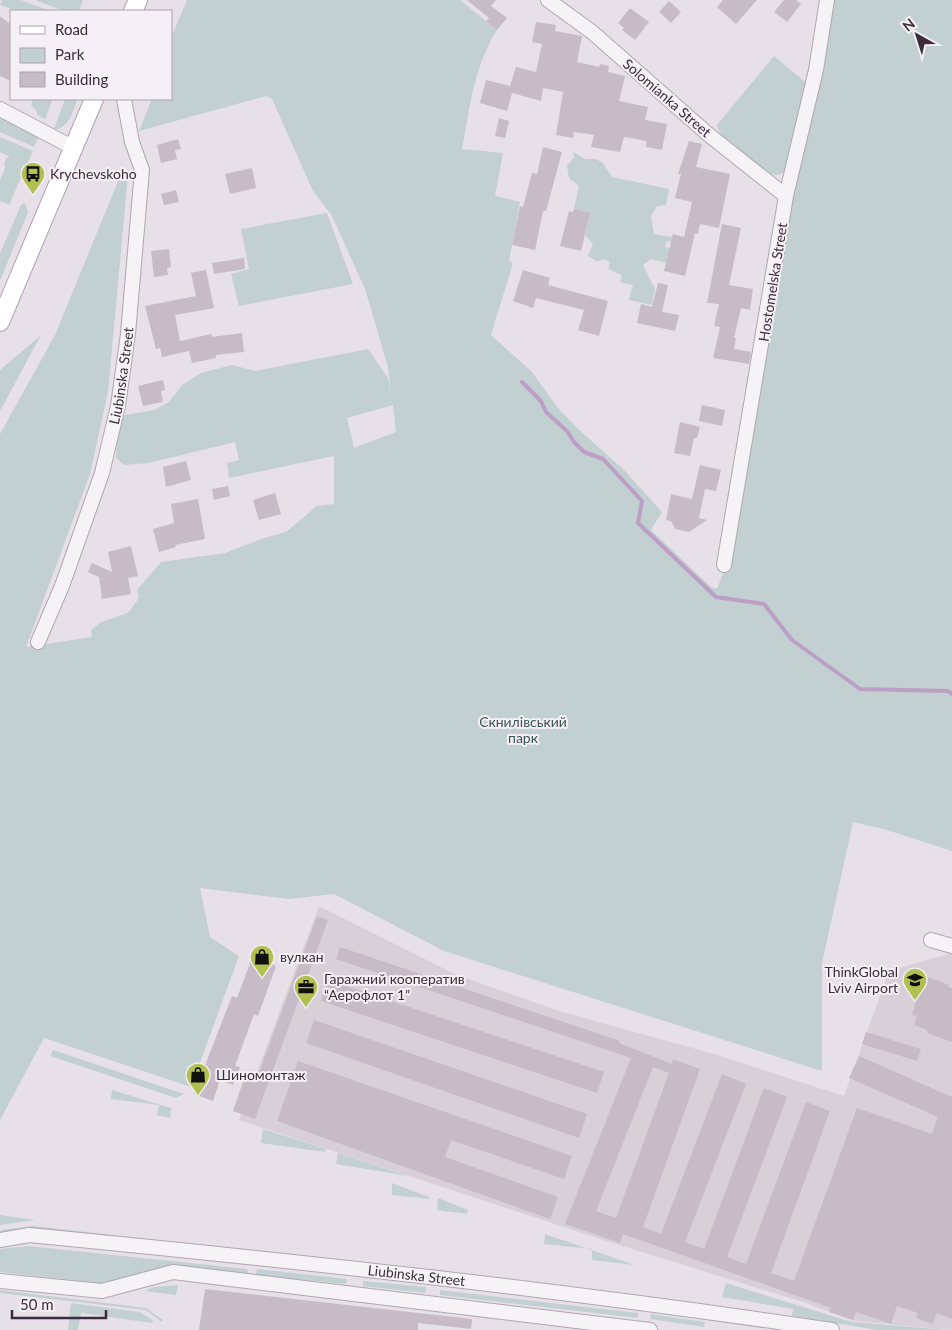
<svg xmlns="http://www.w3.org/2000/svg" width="952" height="1330" font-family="Lato,sans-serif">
	<rect width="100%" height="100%" fill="#e7e0e8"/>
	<!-- built -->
	<path fill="#d8cfd9" d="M319,906l138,69 102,36 155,43 130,42 45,-125 63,-18v377l-98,-9 -51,-19 -184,-57 -380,-125z"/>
	<!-- green -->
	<path fill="#c2d0d1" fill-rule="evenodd" d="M2,0h19l29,11h-33l-17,-6z
		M35,0h48l-4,11h-15z
		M187,0h273l37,30c-23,36 -27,77 -35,119l41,4 -8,43 25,6 -11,59 4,2 -22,72 41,37 26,36 20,21 45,40 39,43 -11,18 60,57 6,2 8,-21 63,-339 7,-58 35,-171h122v851l-65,-21 -34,-8 -31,141v108l-378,-120 -110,-57 -45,5 -89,-11 10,49 29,19 -48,131 -147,-49 -44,82v-686l55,-99 66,-161 7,1 -20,217 -18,82 -64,173 66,-10 -1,-7 10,-8 27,-9 11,-15 -2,-8 24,-28 64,-9 39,-15 22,-6 31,-26 17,-2v-48l-105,22 -2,-15 12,-3 -4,-18 -86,21 -25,2 -8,-7 2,-35 7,-8 29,-5 15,-8 13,-17 19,-12 31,-8 23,6 113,-22 20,29 3,15 -3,-26 -23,-78 -33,-73 -19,-25 -41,-92 -6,-3 -127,35 13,-32h19v-61zM393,405l3,27 -42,16 -7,-30z
		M812,53l3,1 -25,112c-5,5 -8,10 -16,9 -15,-3 -55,-35 -57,-50l57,-69 31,26z
		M33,99h18l1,2 -7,18 -7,-3 -2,-6 -5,-5z
		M65,99h13c-5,11 -9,31 -24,30z
		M0,117l39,19 -5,11 -34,-15z
		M0,137l33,14 -24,54 -9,-4v-21l6,-14 -2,-1 2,-7 4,-1 -10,-5z
		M573,152l12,7h11l7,4 9,14 57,12 -3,16 -9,1 -6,10 3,18 18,3 -1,5 -5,-1 -1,6 5,1 -4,15 -15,-4 -8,6 12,24 -3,16 -23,-5 4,-15 -13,-3 2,-7 -14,-6 2,-7 -7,-3 -5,3 -10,-6 5,-12 -8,-9 5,-22 -16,-4 5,-23 -10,-8 -2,-12 7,-9z
		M25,203l3,9 -28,69v-28l21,-48z
		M327,213l26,71 -114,22 -8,-32 18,-5 -8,-40z
		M41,335l-41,76v-41z
		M53,1050l131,44 -8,4 -126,-42z
		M112,1090l59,18 -1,10 -13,-3 2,-10 -48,-6z
		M263,1129l63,20 -1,3 -64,-9z
		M338,1153l70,23 -72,-12z
		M392,1183l37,14v2l-37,-4z
		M438,1198l30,12 -1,4 -30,-4z
		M0,1215l35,5 -35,5z
		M33,1226l158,18v2l-159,-18 -32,4v-2z
		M545,1234l90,31 -43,-5v-11l-48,-5z
		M28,1246l219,23 1,3 -1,2 -73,-7 -63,17 -111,-12v-23z
		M257,1269l90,10 -1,5 -90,-9z
		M363,1281l63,6 -1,6 -62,-7z
		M726,1283l126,39 96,8h-70l-86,-14 1,-7 -71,-12z
		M178,1285l-2,10 -31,-4 9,-4z
		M0,1290l146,18 17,12 -1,2 -16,-12 -146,-17z
		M440,1290l198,23v5l-198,-23z
		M71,1303l68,9 14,8 -1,3 -71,-10 -3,17h-10z
		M651,1314l54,8 -1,5 -54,-8z"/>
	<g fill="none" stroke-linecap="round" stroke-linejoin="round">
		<!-- stream -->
		<path stroke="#bc9fc4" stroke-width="4" d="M522,382l19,19 5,11 21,19 7,11 10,10 19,7 39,42 -4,22 78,74 48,7 28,36 68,49 88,2 4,3"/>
	</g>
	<!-- building -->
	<path fill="#c6bbc7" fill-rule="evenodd" d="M467,0h29l-5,6 16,12 -10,12 -11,-9 3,-3z
		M723,0h34l-21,24 -19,-17z
		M784,0h12l5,4 -14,18 -13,-10z
		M669,1l12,11 -10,11 -12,-11z
		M630,8l19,14 -14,18 -13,-10 2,-2 -6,-5z
		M0,16l11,9v56l-11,-5z
		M536,22l20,3 -1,6 27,5 -5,26 22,5 1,-3 9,2 -1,6 17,4 -6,25 29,6 -3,13 22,4 -5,26 -16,-3 1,-6 -23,-4 -4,15 -29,-5 3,-12 -20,-3 -1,6 -17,-3 7,-43 -20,-4 -2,13 -29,-8 -5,18 -27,-8 6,-23 24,6 6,-19 20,5 6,-28 -10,-2z
		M499,118l10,3 -4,17 -10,-2z
		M178,139l3,10 -6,1 2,9 -16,4 -4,-18z
		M689,141l13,3 -6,23 34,7 -11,54 -19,-4 -2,10 -3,-1 -10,43 -21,-5 9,-37 11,3 8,-35 -17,-4 6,-24h-3z
		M543,147l19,5 -16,59h-3l-8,39 -23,-5 8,-39 3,1 9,-34 5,1z
		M252,168l4,20 -26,6 -5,-20z
		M176,190l3,12 -15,3 -3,-11z
		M574,209l16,4 -9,38 -21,-5 9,-35 4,1z
		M722,224l19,4 -12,57 24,4 -3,21 -9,-2 -7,30h2l-2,11 17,3 -2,12 -36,-6 7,-31 -6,-1 5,-22 -12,-1z
		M169,249l2,18 -4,1 1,7 -14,2 -3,-26z
		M244,258l1,11 -31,5 -2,-11z
		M206,270l8,38 -39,7 5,26 31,-7 1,3 30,-4 2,19 -28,3v3l-24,5 -3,-12 -27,6 -2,-9 -4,1 -11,-43 51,-10 -5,-23z
		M523,270l27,8 -2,7 60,16 -9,35 -21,-6 6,-20 -48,-12 -3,10 -20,-7z
		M658,283l10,2 -6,27 17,3 -4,16 -38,-8 4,-19 11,3z
		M163,380l2,10 -4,1 2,11 -20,4 -5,-20z
		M702,405l23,5 -3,16 -23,-5z
		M680,422l20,5 -3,11h-3l-4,18 -16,-3z
		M186,461l5,19 -25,7 -3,-20z
		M700,465l21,5 -5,21 -11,-2 -6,29 8,2 -18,12 -14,-3 -4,-8 -5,-1 5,-26 21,5z
		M228,486l2,10 -16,4 -2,-11z
		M275,493l6,21 -22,6 -6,-20z
		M198,499l7,40 -30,6 1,2 -17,5 -6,-23 21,-6 -3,-19z
		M131,546l7,30 -10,2 3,16 -29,5 -3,-22 -11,-5 4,-9 20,9 -4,-20z
		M317,916l11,4 -73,199 -22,-8 11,-32 11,4z
		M340,947l280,94 -1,2 53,21 1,-5 27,10 -57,158 18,7 61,-160 24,10 -61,158 19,7 60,-161 23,9 -60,160 19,7 60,-162 24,9 -59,162 23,8 63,-173 75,26 6,-17 -89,-39 10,-22 93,41v222l-15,-6 -4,11 -17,-6 2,-5 -21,-7 -6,18 -35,-12 -3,8 -24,-8 2,-4 -208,-74 -3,9 -55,-19 66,-166 -295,-99zM653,1067l16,6 -53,145 -20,-7z
		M252,958l24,8 -18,50 -4,-2 -19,52 5,1 -7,18 -13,-5 -7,21 -19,-7 38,-98 5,2z
		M923,975l26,10 -1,2 4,1v54l-25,-9v-3l-13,-5 3,-9 -5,-1z
		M328,980l276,92 -7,21 -276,-92z
		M314,1020l273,94 -8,24 -273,-95z
		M866,1032l55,17 -4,12 -55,-17z
		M298,1061l274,95 -8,23 -113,-39 -6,17 113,40 -8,22 -273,-98z
		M205,1289l267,30 -1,10 -53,-6v7h-219z"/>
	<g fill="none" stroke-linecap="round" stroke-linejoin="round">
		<defs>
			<g id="minor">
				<path d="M548,0l44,32 117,103 77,61"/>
				<path d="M0,109l74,39"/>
				<path d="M724,565l62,-369 30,-126 11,-70"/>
				<path id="s1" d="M38,642l24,-56 40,-113 16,-67 10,-72 14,-164 -10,-28 -8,-43"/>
				<path d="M931,940l21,6"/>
				<path id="s2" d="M0,1240l29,-5c268,26 536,55 803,95"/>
				<path d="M0,1281l102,10 71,-19 477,58"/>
			</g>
			<path id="major" d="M133,11l5,-11
				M0,322l94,-223"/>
		</defs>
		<!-- minor casing -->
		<use href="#minor" stroke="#b0a6b1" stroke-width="16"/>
		<!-- major casing -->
		<use href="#major" stroke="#b0a1b2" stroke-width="20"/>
		<!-- minor -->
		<use href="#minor" stroke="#f6f3f6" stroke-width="14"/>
		<!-- major -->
		<use href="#major" stroke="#fff" stroke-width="18"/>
	</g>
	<!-- icons -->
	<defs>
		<symbol id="bus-pin" viewBox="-11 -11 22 30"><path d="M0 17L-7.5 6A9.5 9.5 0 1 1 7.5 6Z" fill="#b2c052" stroke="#f5f0f5"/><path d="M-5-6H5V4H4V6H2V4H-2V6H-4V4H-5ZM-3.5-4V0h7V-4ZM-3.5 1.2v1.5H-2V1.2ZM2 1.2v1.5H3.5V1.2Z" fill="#111"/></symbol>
		<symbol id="shop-pin" viewBox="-11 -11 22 30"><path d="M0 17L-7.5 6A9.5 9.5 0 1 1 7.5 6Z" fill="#b2c052" stroke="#f5f0f5"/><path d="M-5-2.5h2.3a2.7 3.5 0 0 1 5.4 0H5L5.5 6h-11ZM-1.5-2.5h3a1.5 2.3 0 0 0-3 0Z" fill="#111"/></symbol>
		<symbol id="school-pin" viewBox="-11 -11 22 30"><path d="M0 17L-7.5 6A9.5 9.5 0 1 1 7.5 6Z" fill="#b2c052" stroke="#f5f0f5"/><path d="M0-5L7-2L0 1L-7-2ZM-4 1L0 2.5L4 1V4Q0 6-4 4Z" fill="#111"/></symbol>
		<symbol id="office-pin" viewBox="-11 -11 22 30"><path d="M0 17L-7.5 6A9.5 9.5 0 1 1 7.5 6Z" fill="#b2c052" stroke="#f5f0f5"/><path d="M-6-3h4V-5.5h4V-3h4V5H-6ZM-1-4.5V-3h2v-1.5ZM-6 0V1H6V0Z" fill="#111"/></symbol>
	</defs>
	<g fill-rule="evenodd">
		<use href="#bus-pin" x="19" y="160" width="28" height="38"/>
		<use href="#shop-pin" x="248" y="943" width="28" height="38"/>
		<use href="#school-pin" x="901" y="966" width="28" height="38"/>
		<use href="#office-pin" x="292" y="973" width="28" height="38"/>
		<use href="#shop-pin" x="184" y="1061" width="28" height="38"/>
	</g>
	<g text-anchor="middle" stroke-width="4" stroke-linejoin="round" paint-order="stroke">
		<!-- street labels -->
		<g font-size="14" fill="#3c2b3d" stroke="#f5f0f5">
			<text transform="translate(667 98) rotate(41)" y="5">Solomianka Street</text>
			<text transform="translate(773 282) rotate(-81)" y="5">Hostomelska Street</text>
			<text dy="5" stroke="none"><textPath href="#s1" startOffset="280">Liubinska Street</textPath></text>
			<text dy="5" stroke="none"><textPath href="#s2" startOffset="419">Liubinska Street</textPath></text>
		</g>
		<!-- poi labels -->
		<g font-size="14" fill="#3c2b3d" stroke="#f5f0f5" text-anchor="start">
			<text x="50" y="179">Krychevskoho</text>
			<text x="280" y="962">вулкан</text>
			<text x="898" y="977" text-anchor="end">ThinkGlobal<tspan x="898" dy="16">Lviv Airport</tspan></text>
			<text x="324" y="984">Гаражний кооператив<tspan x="324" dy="16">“Аерофлот 1”</tspan></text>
			<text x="216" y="1080">Шиномонтаж</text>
		</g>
		<!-- park labels -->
		<g font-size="14" fill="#395558" stroke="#f5f0f5">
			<text x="523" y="727">Скнилівський<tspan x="523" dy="16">парк</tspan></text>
		</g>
	</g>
	<!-- legend -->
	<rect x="10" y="10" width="162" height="90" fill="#f5f0f5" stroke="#aba1ab"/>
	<rect x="20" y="26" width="25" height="8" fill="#ffffff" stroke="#aba1ab"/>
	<text x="55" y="35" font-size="15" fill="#3c2b3d">Road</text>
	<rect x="20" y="48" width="25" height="15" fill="#c2d0d1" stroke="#aba1ab"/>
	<text x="55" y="60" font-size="15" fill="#3c2b3d">Park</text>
	<rect x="20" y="72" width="25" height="15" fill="#c6bbc7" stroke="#aba1ab"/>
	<text x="55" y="85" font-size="15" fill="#3c2b3d">Building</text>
	<!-- north arrow -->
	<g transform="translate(917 35) rotate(321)" stroke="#f5f0f5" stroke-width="4" paint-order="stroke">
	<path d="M0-4L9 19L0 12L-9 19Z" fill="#3c2b3d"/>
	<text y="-8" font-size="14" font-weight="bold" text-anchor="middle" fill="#3c2b3d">N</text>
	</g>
	<!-- scale -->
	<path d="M12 1310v8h94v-8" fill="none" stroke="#3c2b3d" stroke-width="2.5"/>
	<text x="20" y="1310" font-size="15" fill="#3c2b3d" stroke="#f5f0f5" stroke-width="4" paint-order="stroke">50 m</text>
</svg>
